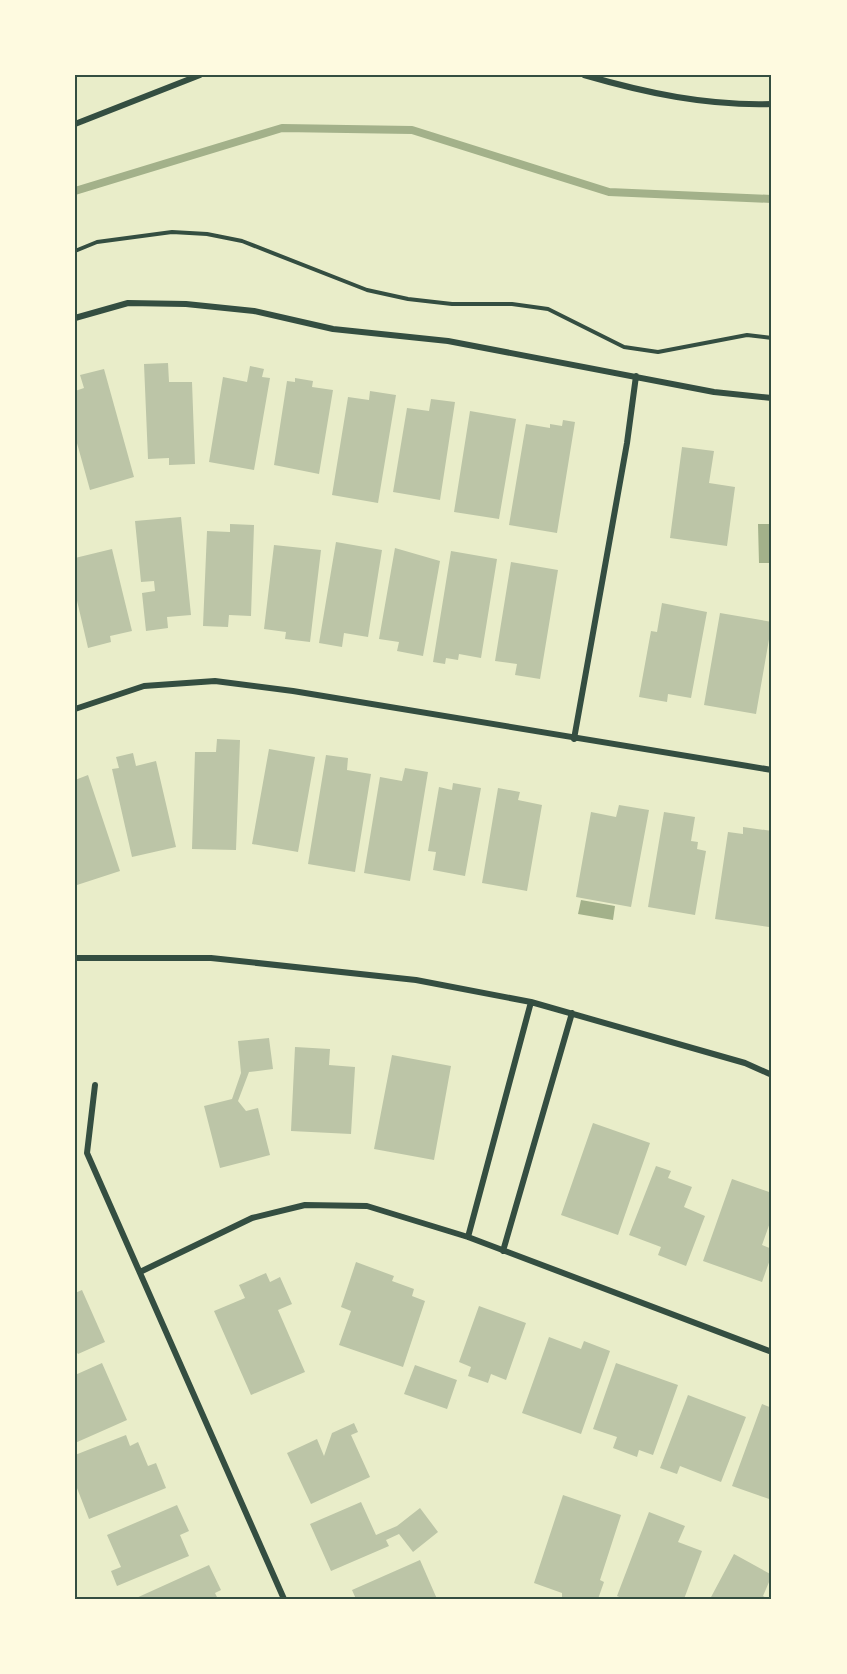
<svg xmlns="http://www.w3.org/2000/svg" width="847" height="1674" font-family="'Source Sans 3',sans-serif">
	<rect width="100%" height="100%" fill="#e9edc9"/>
	<!-- water -->
	<path fill="#a3b18a" d="M758,524h14v39h-13z
		M581,900l34,6 -2,14 -35,-6z"/>
	<g fill="none" stroke-linecap="round" stroke-linejoin="round">
		<!-- stream -->
		<path stroke="#a3b18a" stroke-width="8" d="M75,191l207,-63 130,2 197,62 163,7"/>
	</g>
	<!-- building -->
	<path fill="#bcc5a7" d="M168,363l1,19h23l3,82 -26,1v-7l-21,1 -4,-95z
		M250,366l14,3 -2,8 8,1 -16,92 -45,-8 14,-85 24,5z
		M104,369l30,108 -44,13 -15,-54v-45l9,-3 -4,-13z
		M295,378l18,3 -1,6 21,3 -14,84 -45,-9 13,-84 8,1z
		M370,391l26,4 -18,108 -46,-8 16,-98 21,3z
		M431,399l24,3 -15,98 -47,-8 14,-84 22,3z
		M470,411l46,8 -17,100 -45,-7z
		M563,420l12,2 -18,111 -48,-8 17,-101 24,4v-4l12,2z
		M682,447l32,4 -5,32 26,4 -8,59 -57,-8z
		M181,517l10,98 -24,2 1,11 -22,3 -4,-38 13,-2 -1,-10 -13,1 -6,-61z
		M230,524l24,1 -3,91 -22,-1 -1,12 -25,-1 4,-95 23,1z
		M336,542l46,8 -14,87 -24,-4 -2,14 -23,-4z
		M274,545l47,5 -11,92 -25,-3 1,-7 -22,-3z
		M395,548l45,13 -17,95 -26,-5 2,-9 -20,-3z
		M112,549l20,82 -22,5 1,6 -23,6 -13,-56v-34z
		M451,551l46,8 -16,99 -22,-4 -1,6 -12,-2 -1,6 -12,-2z
		M511,562l47,8 -18,109 -25,-4 2,-11 -22,-3z
		M662,603l45,9 -16,86 -23,-4 -1,8 -28,-5 12,-66 6,1z
		M720,613l52,9 -16,92 -52,-9z
		M217,739l23,1 -4,110 -44,-1 3,-97h21z
		M269,749l46,8 -17,95 -46,-8z
		M133,753l3,13 20,-5 20,86 -44,10 -20,-88 7,-1 -3,-11z
		M326,755l22,3 -1,12 24,4 -16,98 -47,-8z
		M405,768l23,4 -18,109 -46,-8 16,-96 22,4z
		M88,775l32,96 -43,14 -2,-105z
		M453,783l28,5 -16,88 -32,-6 3,-18 -8,-1 11,-64 13,3z
		M498,788l22,4 -2,8 24,5 -15,86 -45,-8z
		M619,805l30,5 -18,97 -55,-10 15,-85 25,5z
		M664,812l31,5 -4,24 7,1 -1,7 9,2 -11,64 -47,-8z
		M743,827l29,4v75l-3,21 -54,-8 13,-87 15,2z
		M269,1038l4,31 -24,3 -11,29 8,10 12,-3 12,47 -50,13 -16,-62 28,-7 9,-26 -3,-32z
		M295,1047l35,2 -1,16 26,2 -4,67 -60,-3z
		M392,1055l59,11 -17,94 -60,-11z
		M593,1123l57,20 -32,92 -57,-20z
		M656,1166l15,5 -3,7 24,9 -8,20 21,9 -19,50 -28,-11 3,-8 -32,-12z
		M732,1179l40,14v24l-10,28 10,4v5l-10,28 -59,-21z
		M356,1262l38,14 -2,5 22,8 -2,7 13,5 -22,66 -64,-22 12,-34 -10,-4z
		M266,1273l4,9 10,-5 12,27 -14,6 27,62 -54,23 -37,-84 31,-13 -6,-13z
		M82,1290l23,52 -27,12 -3,-4v-57z
		M479,1306l47,17 -20,57 -15,-6 -3,9 -20,-7 3,-9 -12,-5z
		M549,1337l32,12 3,-8 26,10 -29,83 -59,-21z
		M102,1363l25,57 -52,23v-68z
		M616,1363l62,22 -25,70 -14,-5 -2,7 -24,-9 4,-11 -24,-8z
		M415,1365l42,15 -10,29 -43,-15z
		M688,1395l58,22 -25,65 -41,-16 -3,8 -17,-6z
		M762,1404l10,4v92l-40,-14z
		M354,1423l4,9 -7,3 19,42 -59,27 -24,-51 30,-14 7,17 8,-23z
		M126,1435l4,11 8,-4 10,24 8,-3 10,25 -77,31 -14,-36v-28z
		M563,1495l58,20 -21,65 4,2 -6,17h-36v-6l-28,-10z
		M361,1502l15,33 21,-9 23,-18 18,24 -25,20 -14,-18 -13,6 3,6 -58,25 -21,-47z
		M177,1505l12,26 -9,4 9,21 -72,30 -6,-15 10,-4 -14,-32z
		M649,1512l36,14 -7,16 24,9 -18,48h-60l-7,-3z
		M734,1554l38,21 -9,21 5,3h-58z
		M420,1560l17,39h-81l-4,-9z
		M209,1565l12,25 -6,3 3,6h-84z"/>
	<g fill="none" stroke-linecap="round" stroke-linejoin="round">
		<!-- path -->
		<path stroke="#344e41" stroke-width="4" d="M75,251l22,-9 75,-10 35,2 35,7 125,49 41,9 44,5h60l36,5 76,38 34,5 89,-17 25,3"/>
		<!-- minor -->
		<path stroke="#344e41" stroke-width="6" d="M584,75c62,18 123,31 188,29
			M75,124l125,-49
			M75,318l53,-15 58,1 68,7 79,18 115,12 266,51 58,6
			M75,709l69,-23 71,-5 78,10 479,79
			M574,739l53,-296 9,-67
			M75,958h136l205,22 115,22 214,61 27,12
			M95,1085l-8,68 197,446
			M468,1237l63,-235
			M503,1251l69,-238
			M140,1272l112,-54 53,-13 62,1 101,31 304,115"/>
	</g>
	<!-- border -->
	<rect width="847" height="1674" fill="none" stroke="#fefae0" stroke-width="153"/>
	<rect x="76" y="76" width="694" height="1522" fill="none" stroke="#344e41" stroke-width="2"/>
</svg>
